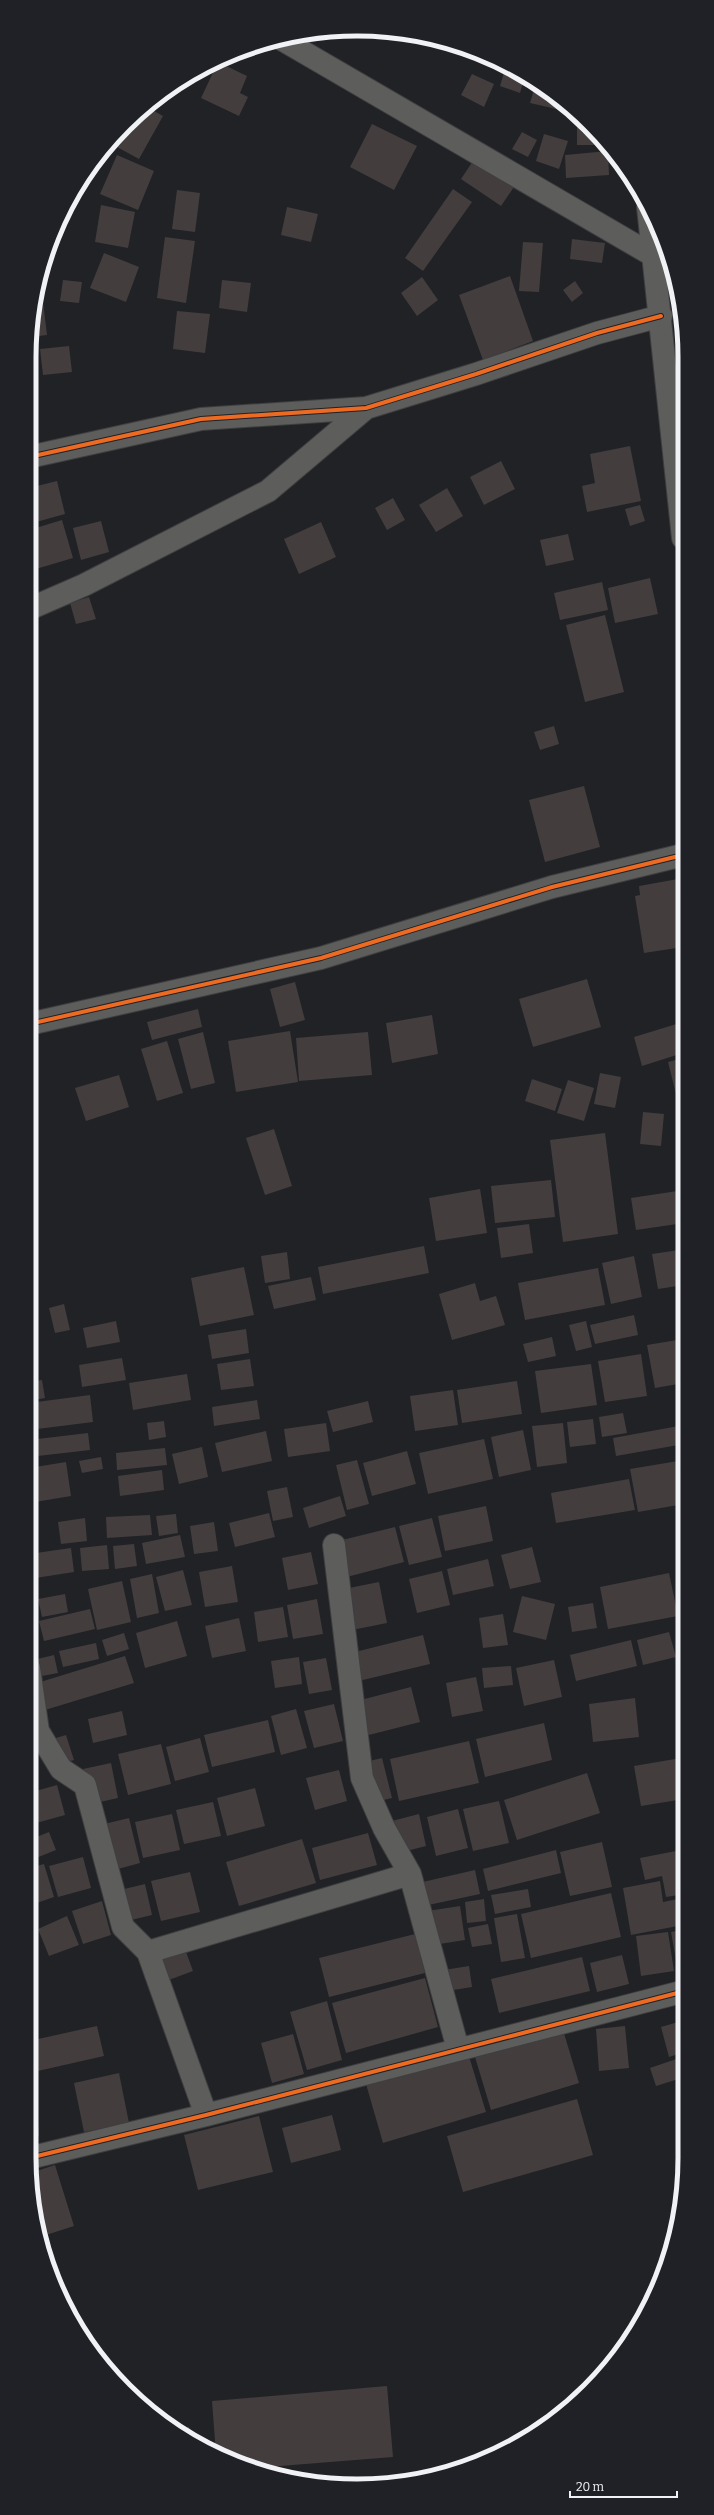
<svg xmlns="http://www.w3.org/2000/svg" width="714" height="2515" font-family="Bitter,serif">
	<rect width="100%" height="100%" fill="#212225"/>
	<!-- building -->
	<path fill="#433d3e" d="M218,62l29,14 -7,17 8,4 -9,19 -38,-18z
		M506,66l18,13 -4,14 -20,-7z
		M472,74l22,10 -10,23 -23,-12z
		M535,86l31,23 -1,2 -35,-8z
		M147,107l16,9 -24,43 -22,-12 16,-29z
		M577,116l12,9 12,20h-24z
		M372,124l45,22 -23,44 -44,-23z
		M522,132l15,8 -9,17 -16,-8z
		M544,134l24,7 -9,28 -23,-8z
		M608,151l1,24 -43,3 -1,-23z
		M117,155l37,16 -16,39 -38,-16z
		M473,161l41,26 -13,19 -40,-27z
		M453,189l19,13 -49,69 -18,-13z
		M177,190l23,3 -5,39 -23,-3z
		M101,205l34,7 -7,36 -33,-6z
		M287,207l31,7 -7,28 -30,-7z
		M165,237l30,4 -9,62 -29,-5z
		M572,239l33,4 -3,20 -32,-4z
		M523,242l20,1 -4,49 -20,-1z
		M104,253l35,14 -13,35 -36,-14z
		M510,276l23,65 -50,19 -24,-65z
		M422,277l16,23 -21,16 -16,-23z
		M63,280l19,2 -3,21 -19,-2z
		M222,280l29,3 -4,29 -28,-4z
		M575,281l8,12 -11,9 -9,-12z
		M43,302l4,33 -16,2 3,-34z
		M177,311l33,3 -5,39 -32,-4z
		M69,346l3,26 -29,3 -3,-26z
		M630,446l11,55 -54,11 -5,-26 13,-3 -5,-29z
		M501,461l14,28 -31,16 -14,-28z
		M57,481l8,33 -36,10v-36z
		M447,488l16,28 -27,16 -17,-27z
		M393,498l12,22 -18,10 -12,-22z
		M640,505l5,16 -15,5 -5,-17z
		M62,520l11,38 -37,11 -7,-27v-12z
		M101,521l8,31 -28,8 -8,-32z
		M321,522l15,35 -37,17 -15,-35z
		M568,534l6,26 -28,6 -6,-26z
		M650,578l8,36 -43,9 -7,-35z
		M602,582l6,28 -48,10 -6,-27z
		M89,597l7,22 -20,5 -6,-21z
		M605,615l19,77 -39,10 -19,-77z
		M554,726l5,18 -19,6 -6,-18z
		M584,786l16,61 -55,15 -16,-62z
		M678,879l2,17h3v51l-39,6 -9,-57 5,-1 -1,-9z
		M587,979l14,48 -68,20 -14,-48z
		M295,982l10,38 -25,7 -10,-38z
		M198,1009l4,18 -50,13 -5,-18z
		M432,1015l6,39 -46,9 -6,-40z
		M683,1022v31l-41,13 -8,-29z
		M290,1031l8,51 -62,10 -8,-51z
		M203,1032l12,51 -24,6 -13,-50z
		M368,1032l4,43 -73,6 -3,-43z
		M167,1041l16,52 -26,8 -16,-52z
		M683,1058v64l-15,-60z
		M600,1073l21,4 -6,31 -21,-4z
		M119,1075l10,32 -43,14 -11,-33z
		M532,1079l30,10 -7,22 -30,-10z
		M568,1080l26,8 -10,33 -27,-8z
		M643,1112l21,2 -3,32 -21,-2z
		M274,1129l18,57 -27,9 -19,-57z
		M605,1133l13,101 -55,8 -13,-102z
		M551,1180l4,37 -60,6 -4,-37z
		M480,1189l7,44 -51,8 -7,-43z
		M684,1190v33l-48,7 -5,-32z
		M529,1224l4,29 -32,5 -4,-30z
		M424,1246l5,27 -106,21 -5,-27z
		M679,1250l5,35 -26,4 -6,-35z
		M287,1252l3,27 -25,4 -4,-27z
		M634,1256l8,41 -31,7 -9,-41z
		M244,1267l10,48 -54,11 -9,-48z
		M598,1268l7,37 -80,15 -7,-37z
		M311,1277l5,23 -42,9 -6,-23z
		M475,1283l5,18 16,-5 9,29 -53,15 -13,-46z
		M64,1304l6,26 -15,3 -6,-25z
		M634,1315l4,20 -43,9 -5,-19z
		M116,1321l4,21 -33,6 -4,-20z
		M586,1321l6,26 -16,4 -7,-26z
		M246,1329l3,24 -37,6 -4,-24z
		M552,1337l4,19 -28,6 -5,-18z
		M677,1340l7,43 -29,5 -8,-43z
		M641,1354l6,42 -42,6 -7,-41z
		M122,1358l4,22 -44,7 -3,-22z
		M250,1359l4,27 -33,4 -4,-26z
		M591,1364l6,41 -56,8 -6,-42z
		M187,1374l4,26 -58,10 -4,-27z
		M42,1380l3,18 -16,3v-19z
		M517,1381l5,33 -60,9 -5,-33z
		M453,1390l5,35 -43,6 -5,-35z
		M90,1395l3,27 -64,8v-27z
		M257,1400l3,19 -46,7 -2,-19z
		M368,1401l5,21 -40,10 -6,-21z
		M623,1413l4,20 -25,4 -3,-20z
		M593,1419l3,25 -26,3 -3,-25z
		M164,1421l2,16 -17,3 -2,-17z
		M326,1423l4,28 -42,6 -4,-28z
		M563,1423l4,40 -30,4 -5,-41z
		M684,1425v19l-68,12 -3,-18z
		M523,1430l8,40 -32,7 -8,-40z
		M266,1431l6,30 -50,11 -7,-29z
		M88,1433l2,17 -61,7v-17z
		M484,1439l9,40 -65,15 -9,-41z
		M202,1447l6,30 -29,7 -7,-30z
		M165,1448l2,17 -50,5 -1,-17z
		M407,1451l9,33 -44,12 -9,-33z
		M101,1457l2,12 -21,4 -3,-12z
		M357,1460l12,44 -22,6 -11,-45z
		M684,1460v44l-46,8 -8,-43z
		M66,1462l5,34 -42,7v-35z
		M162,1470l2,20 -44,6 -2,-20z
		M629,1479l6,31 -79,13 -5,-30z
		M287,1487l6,30 -20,4 -6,-30z
		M340,1496l6,20 -37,12 -6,-20z
		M486,1506l7,35 -48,10 -7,-35z
		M269,1513l6,24 -40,10 -6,-24z
		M176,1514l2,19 -19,3 -3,-20z
		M150,1515l2,20 -45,3 -1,-21z
		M85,1518l2,23 -26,3 -3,-22z
		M432,1518l10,39 -33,8 -10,-39z
		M34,1521l3,26 -8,1v-26z
		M214,1522l4,29 -24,3 -4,-28z
		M395,1527l9,35 -61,16 -9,-36z
		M180,1535l5,22 -39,7 -4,-21z
		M134,1544l3,22 -22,3 -2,-23z
		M107,1545l2,24 -27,2 -2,-23z
		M532,1547l9,35 -31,7 -9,-34z
		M71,1548l3,24 -45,7v-25z
		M311,1552l7,32 -30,6 -6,-32z
		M488,1559l6,27 -41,9 -6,-26z
		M232,1566l6,36 -33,5 -6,-35z
		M183,1570l9,35 -27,6 -9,-34z
		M442,1571l8,34 -33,8 -8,-34z
		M669,1573l9,43 -70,13 -8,-42z
		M152,1574l7,39 -22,5 -7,-39z
		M122,1581l9,41 -34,8 -9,-41z
		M379,1582l8,41 -40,8 -8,-41z
		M65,1594l3,18 -26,5 -4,-18z
		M522,1596l33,8 -9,36 -33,-8z
		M317,1599l6,35 -30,5 -6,-34z
		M593,1603l4,25 -25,4 -4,-25z
		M283,1607l5,30 -30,5 -4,-30z
		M90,1609l5,20 -51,12 -5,-20z
		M503,1614l5,31 -25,3 -4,-30z
		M239,1618l7,33 -34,7 -7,-32z
		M177,1621l10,35 -42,12 -9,-35z
		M669,1632l7,25 -33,8 -6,-25z
		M124,1633l5,16 -22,7 -5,-16z
		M423,1635l7,29 -84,20 -7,-28z
		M631,1640l6,26 -61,15 -6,-26z
		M96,1643l3,16 -36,8 -4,-16z
		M54,1655l4,18 -27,5 -2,-17z
		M125,1656l9,27 -89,27 -8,-27z
		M299,1657l3,27 -27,4 -4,-27z
		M326,1658l6,32 -23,4 -6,-32z
		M554,1660l8,37 -38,9 -8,-38z
		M511,1666l2,19 -29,3 -2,-20z
		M476,1677l7,34 -31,6 -6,-34z
		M411,1687l9,35 -63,16 -8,-35z
		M635,1698l4,39 -46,5 -4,-38z
		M334,1704l9,37 -29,7 -10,-37z
		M296,1709l11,39 -26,7 -10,-39z
		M122,1711l5,24 -34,8 -5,-24z
		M268,1720l7,32 -63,15 -8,-32z
		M544,1723l8,37 -67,17 -9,-38z
		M66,1735l8,25 -20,6 -8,-25z
		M200,1738l9,34 -34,9 -9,-34z
		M469,1741l10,42 -80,18 -9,-42z
		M30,1743l8,33 -9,2v-34z
		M161,1744l10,40 -43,11 -10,-41z
		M382,1758l10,40 -26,6 -10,-40z
		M681,1758l3,19v22l-43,7 -7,-40z
		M111,1763l7,35 -27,6 -8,-35z
		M339,1770l8,31 -32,9 -9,-32z
		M587,1773l13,40 -83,27 -13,-40z
		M57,1785l8,30 -36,10v-32z
		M255,1788l10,38 -38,10 -10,-38z
		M499,1801l10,42 -36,8 -10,-42z
		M213,1802l8,34 -37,8 -8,-34z
		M458,1809l10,39 -32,8 -9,-39z
		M172,1814l8,36 -37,8 -8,-36z
		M419,1814l7,32 -35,9 -7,-32z
		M129,1818l11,45 -33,9 -11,-46z
		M49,1832l7,18 -20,8 -7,-18z
		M368,1833l9,32 -57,15 -8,-32z
		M302,1839l14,44 -77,23 -13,-44z
		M602,1842l10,45 -42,9 -10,-44z
		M556,1850l5,23 -73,18 -5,-22z
		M681,1850l4,16v28l-19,3 -4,-21 -17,4 -5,-22z
		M83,1857l8,31 -33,9 -9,-31z
		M44,1864l10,33 -23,8 -2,-37z
		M475,1870l5,24 -61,13 -5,-23z
		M190,1872l10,40 -39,9 -10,-40z
		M660,1881l3,21 15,-3 5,26 -52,10 -8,-47z
		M145,1884l7,31 -29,7 -7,-31z
		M528,1889l3,18 -36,7 -4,-19z
		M611,1893l10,44 -90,21 -10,-44z
		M682,1897h3v12h-1z
		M484,1899l2,22 -19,2 -2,-21z
		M102,1901l9,34 -28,9 -11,-33z
		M460,1906l5,34 -38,6 -6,-34z
		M517,1914l8,44 -24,4 -7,-44z
		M67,1916l12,29 -30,11 -11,-27z
		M488,1924l4,20 -20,3 -4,-19z
		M685,1929v36l-8,1 -6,-34z
		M668,1932l6,39 -33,5 -5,-40z
		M415,1934l10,39 -96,24 -10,-39z
		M181,1938l12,33 -35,13 -12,-33z
		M622,1955l7,29 -32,8 -7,-29z
		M582,1957l8,34 -91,22 -8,-34z
		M469,1966l3,21 -25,4 -3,-21z
		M425,1978l13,49 -92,26 -14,-50z
		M327,2001l15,59 -35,10 -17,-58z
		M685,2020v32l-16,5 -8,-30z
		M97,2026l7,30 -75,17v-32z
		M625,2026l4,42 -30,3 -3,-42z
		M563,2030l16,53 -88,27 -16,-53z
		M293,2034l11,40 -32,9 -11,-40z
		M468,2053l18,59 -103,31 -17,-59z
		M685,2056v21l-29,9 -6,-18z
		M119,2073l10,50 -45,9 -10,-49z
		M35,2081l4,55 -10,1v-55z
		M577,2099l16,56 -130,37 -16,-56z
		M332,2115l9,35 -50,13 -9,-35z
		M259,2116l14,56 -75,18 -14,-55z
		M55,2165l19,61 -34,11 -5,-15 -5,-49z
		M387,2386l6,71 -138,11 -39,-14 -4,-53z
		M189,2427l3,13 -16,-10z"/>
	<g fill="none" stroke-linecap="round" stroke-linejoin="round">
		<defs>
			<path id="street" d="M281,39l373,217
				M648,207l35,331
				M29,457l172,-38 165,-11 110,-34 121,-41 64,-17
				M29,609l55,-24 184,-94 98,-83
				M29,1024l292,-66 231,-71 131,-32
				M334,1545l28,233 22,50 26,46 48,175
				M29,1668l9,63 23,38 24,16 38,142 25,25 58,163
				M148,1952l262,-78
				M29,2158l177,-43 479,-124"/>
		</defs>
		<!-- street casing -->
		<use href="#street" stroke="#3f3f41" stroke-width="24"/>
		<!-- street -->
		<use href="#street" stroke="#5d5d5c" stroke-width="22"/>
		<defs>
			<path id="cycleway" d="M29,457l172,-38 165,-11 110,-34 121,-41 64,-17
				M29,1024l292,-66 231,-71 131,-32
				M29,2158l177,-43 479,-124"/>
		</defs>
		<!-- cycleway casing -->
		<use href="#cycleway" stroke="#202126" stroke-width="6"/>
		<!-- cycleway -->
		<use href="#cycleway" stroke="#ed6a23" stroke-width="4"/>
	</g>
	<!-- crop -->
	<path d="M0 0H714V2515H0ZM357 36H357A321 321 0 0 1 678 357V2158A321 321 0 0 1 357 2479H357A321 321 0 0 1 36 2158V357A321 321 0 0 1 357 36Z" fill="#202126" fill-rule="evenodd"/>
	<path fill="none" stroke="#f1f2f5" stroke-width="5" d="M357 36H357A321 321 0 0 1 678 357V2158A321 321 0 0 1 357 2479H357A321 321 0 0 1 36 2158V357A321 321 0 0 1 357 36Z"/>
	<!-- scale -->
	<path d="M570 2491v6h107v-6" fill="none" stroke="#f1f2f5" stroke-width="2"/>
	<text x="576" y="2491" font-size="12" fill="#f1f2f5" stroke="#202126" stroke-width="3" paint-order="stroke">20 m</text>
</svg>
